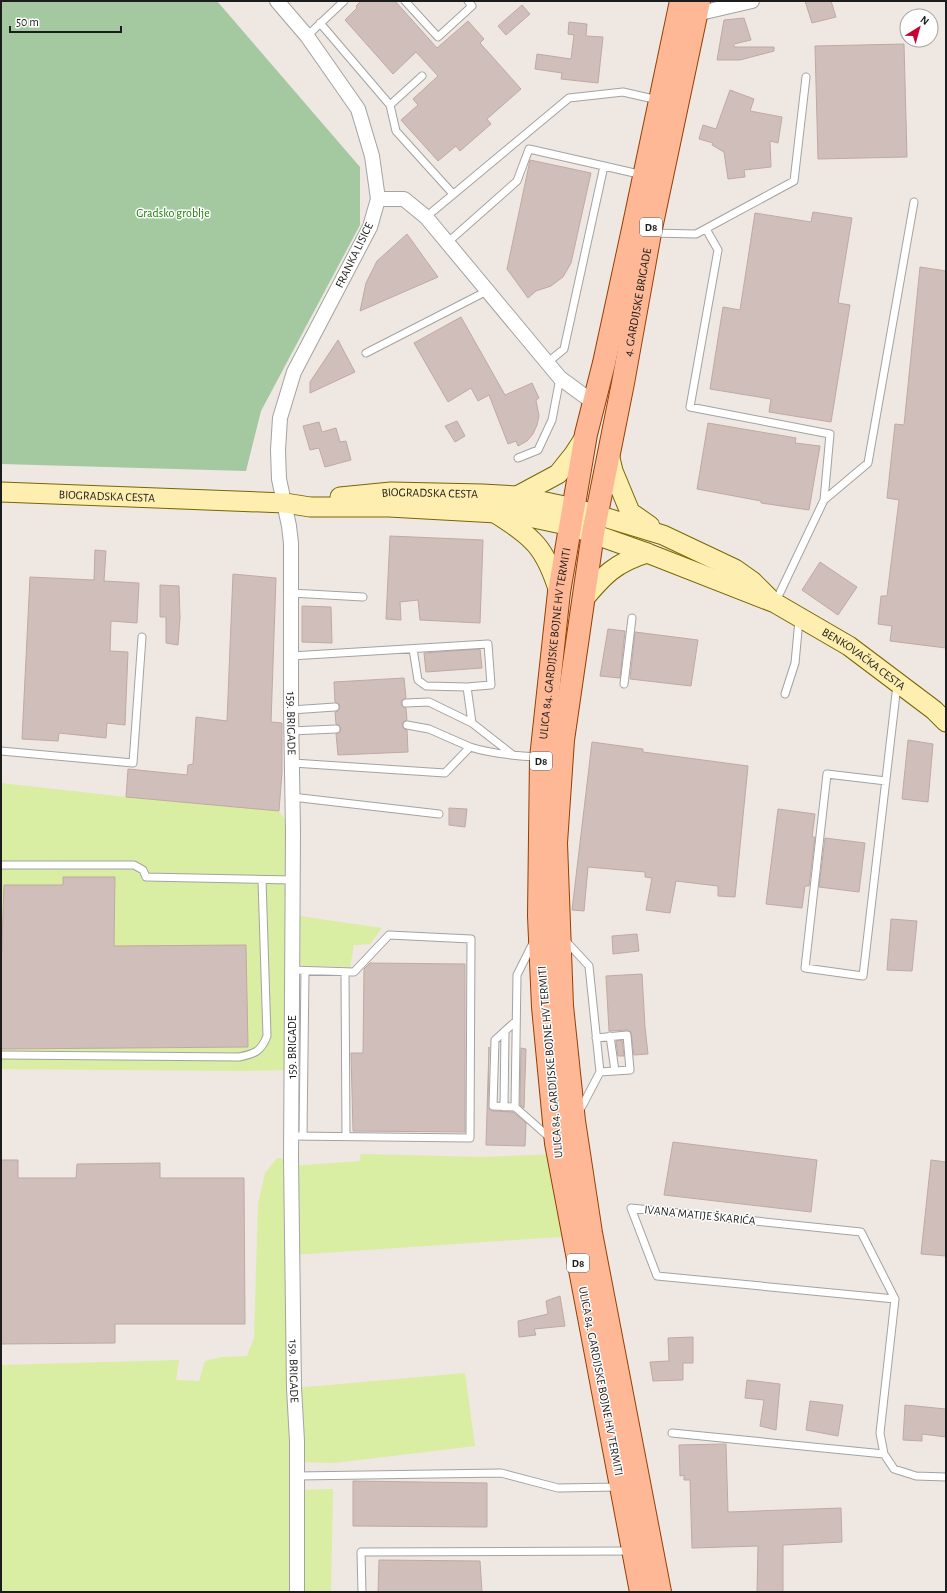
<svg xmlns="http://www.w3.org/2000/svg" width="947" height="1593" font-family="'Alegreya Sans',sans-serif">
	<rect width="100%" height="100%" fill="#efe7e1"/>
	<!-- grass -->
	<path fill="#d9eda3" d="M1,783l125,14 153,14 14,20v84l89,13 -12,16 -16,1 -4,22 -58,-2v105l-48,1 -243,-2z
		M361,1154l122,3 75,-3 15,82 -280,19 1,133 171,-15 10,73 -141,17 -37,-1v28l36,-1 -2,103h-330v-227l178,-5 -3,20 23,1 6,-20 17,-4 25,-1 7,-18 4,-134 7,-31 12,-15 14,1v7l68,-5z"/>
	<!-- cemetery -->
	<path fill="#a4c9a1" d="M1,1h216l143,166v58l-99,186 -15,60 -245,-7z"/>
	<!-- building -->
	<path fill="#cfbeba" stroke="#c1a9a3" d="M361,1h34l42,47 31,-27 16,18 -4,4 41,46 -34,30 4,5 -31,27 -4,-5 -18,15 -37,-41 17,-15 -5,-6 25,-23 -22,-24 -23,22 -48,-54 12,-12 -1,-2z
		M805,1h26l5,16 -24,6z
		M522,5l8,9 -24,21 -8,-9z
		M744,18l7,22 -17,4v3h40v4l-34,9h-23l7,-40z
		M569,22l18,2 -1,12 17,1 -5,46 -37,-4 1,-6 -27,-4 2,-15 34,5 3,-24 -6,-1z
		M904,44l3,113 -89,2 -3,-113z
		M730,90l24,9 -4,12 32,6 -4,26 -8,-2 1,26 -27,3 1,7 -17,2 -4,-27 -12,-7 1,-2 -14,-4 4,-14 13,4z
		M530,160l61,13 -20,90 -8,14 -12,9 -15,5 -8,7 -21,-29z
		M813,212l39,6 -14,85 12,2 -19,117 -62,-10 2,-13 -61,-10 13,-82 17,3 15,-97 56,9z
		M407,234l31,43 -78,34 6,-28 11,-22z
		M920,267l26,4v377l-56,-7 2,-15 -14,-2 3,-28h6l12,-96 -12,-2 8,-74 9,1z
		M461,317l44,78 27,-12 7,15 -3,2 3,16 -2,9 -4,9 -6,7 -9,5 -2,-5 -8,3 -19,-49 -11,6 -7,-13 -23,14 -34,-59z
		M338,340l17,32 -45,21v-11z
		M457,421l8,15 -10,6 -10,-16z
		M319,422l3,10 14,-4 4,14 6,-1 5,19 -26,7 -6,-19 -9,2 -7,-24z
		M708,423l88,15 -1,5 25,3 -11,64 -48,-7v-2l-64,-12z
		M390,536l93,4 -3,83 -60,-3 -2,-20 -18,2 1,18 -15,-1z
		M95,550l11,1 -2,30 35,2 -2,40 -26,-2 -1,30 18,1 -3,73 -18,-2 -1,15 -47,-5 -1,8 -36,-2 8,-162 64,3z
		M820,562l37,25 -19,28 -36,-25z
		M233,574l43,4 -5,144 11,1v49l-3,39 -153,-14 2,-28 59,6 1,-10 5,-1 3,-47 31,4z
		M160,585l19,1 1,32 -2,27 -12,-2v-26h-6z
		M302,606l29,1 1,36 -30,-1z
		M608,629l17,2 -5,47 -20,-2z
		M635,632l63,8 -7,46 -61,-7z
		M480,649l2,19 -56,4 -2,-19z
		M404,678l2,20 -4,2 -1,4 2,3 3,1 1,12 -4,2 -1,2 2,5 3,1 1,22 -70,3 -2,-21 4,-2 1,-4 -2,-3 -3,-1 -1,-12 3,-1 2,-4 -1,-3 -4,-2 -1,-20z
		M908,740l25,4 -5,58 -26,-3z
		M592,742l51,7v3l105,14 -13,131 -17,-1v-10l-42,-5 -6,32 -24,-3 6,-32 -7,-1v-5l-57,-5 -4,44 -12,-1z
		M449,808l18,1 -2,18 -16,-2z
		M778,809l37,5 -3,23h3l-6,49h-4l-3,22 -36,-4z
		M825,838l40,5 -6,49 -40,-5z
		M63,877h52l-1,69 132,-1 2,102 -247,2v-77l3,-87h59z
		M891,919l26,2 -5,50 -25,-1z
		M637,934l2,17 -26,3 -1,-18z
		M370,963l95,1v168l-112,-1 -2,-78h12l1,-84z
		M642,974l3,53 3,27 -14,1 -3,-23 -4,-2 -18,1 -3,-55z
		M622,1040l2,16h-6l-2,-15z
		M489,1047l-1,61 4,3 21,1 13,11 -1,23 -39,-1z
		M521,1048l5,1 -2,59 -4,-3z
		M673,1142l144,18 -6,52 -147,-17z
		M1,1160h17v18h58l1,-14 83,-1v15h84l1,146h-130v19l-114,1z
		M931,1160l15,2v94l-25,-2z
		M560,1296l5,30 -31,3 2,6 -17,2 -1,-16 30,-7 -2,-13z
		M693,1337v26h-10v17l-30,1 -3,-19 19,-1 -1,-23z
		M747,1380l33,4 -4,46 -16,-4 4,-26 -19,-2z
		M810,1401l33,4 -5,31 -32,-6z
		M905,1405l41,4v28l-24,-3v7l-19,-1z
		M726,1444l2,68 113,-4 1,34 -59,3v47h-26l1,-46 -66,2 -2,-68h-6v-5l-4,1 -1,-31z
		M353,1481l134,2v44l-134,-1z
		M379,1560l101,1 2,31h-104z"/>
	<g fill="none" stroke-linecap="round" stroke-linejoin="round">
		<defs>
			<path id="service" d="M405,1l33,36 34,-31 -4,-5
				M320,23l70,82 6,26 57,63
				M307,36l37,-35
				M390,105l32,-29
				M604,166l39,9
				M426,217l143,-119 54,-6 35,8
				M706,229l12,21 -28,157 140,27 -6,66 -49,103
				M652,233l44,1 98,-53 12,-104
				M447,243l70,-62 12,-32 75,17 -40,183 -17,14
				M366,353l121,-62
				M518,458l20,-8 14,-30 8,-42
				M824,500l44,-37 46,-261
				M291,593l72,4
				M413,649l5,31 8,6 41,1
				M291,656l197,-12 3,41 -24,2 5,36 41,32
				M624,684l8,-66
				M785,694l10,-31 4,-43
				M406,703l23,-1 43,21
				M291,710l44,-3
				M291,731l45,-2
				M470,747c22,7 46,9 69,10
				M1,751l132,12 9,-126
				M293,763l152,10 25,-26 -41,-18 -22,-4
				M886,781l-59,-7 -22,194 58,8 34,-291
				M292,797l147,17
				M1,865h133l9,5 3,7 147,3
				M564,939l25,27 11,106 -21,40
				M533,943l-16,32 -2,132 35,31
				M345,972l1,164
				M610,1036l5,35
				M596,1038l31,-3 3,35 -30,2
				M1,1055l238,2c15,-3 22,-5 28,-21l-5,-156
				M504,1107l1,-76
				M515,1107l-22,-1 2,-66 21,-19
				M291,1136l179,2 1,-199 -82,-4 -35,37 -62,-2
				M303,1136l2,-165
				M895,1299l-238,-23 -26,-68 230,24 34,67 -15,134 4,21 10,15 22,7 30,1
				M672,1433l212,21
				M297,1476l204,-3 57,15 61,-1
				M362,1592l-1,-40 271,-1"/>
			<g id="minor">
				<path id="s1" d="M277,1l30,35 51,73 14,47 6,43 -8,28 -76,145 -14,46 -2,32 1,29 10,47 2,17v167l2,121 -2,328 3,229 3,53v151"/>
				<path d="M696,14l56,-13"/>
				<path d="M378,199h26l22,18 134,161 34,25"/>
			</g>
			<g id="secondary">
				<path d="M609,454l4,17 17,41 20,14"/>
				<path id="s2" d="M1,492l284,11 25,4h79l126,7 56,12 76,27 128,50 74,43 85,64 12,12"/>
				<path d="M517,496l41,-22 16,-20 11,-17"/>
				<path id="s3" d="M340,497l51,-5 91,2 35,2 57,12 89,27 72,34 17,12 17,17"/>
				<path d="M495,513c39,25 50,34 64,79"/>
				<path d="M583,600c21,-25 32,-37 64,-47"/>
			</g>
			<g id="primary">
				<path id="s4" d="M641,1592l-85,-449 -13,-136 -4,-91 2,-158 18,-166 27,-158 18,-71 29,-134 48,-228"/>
				<path id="s5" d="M660,1592l-69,-359 -17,-112 -12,-115 -6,-163 7,-103 30,-207 30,-150 27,-150 49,-232"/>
			</g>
		</defs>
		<!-- service casing -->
		<use href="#service" stroke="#a3a3a3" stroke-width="9"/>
		<!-- minor casing -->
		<use href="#minor" stroke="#a3a3a3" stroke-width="16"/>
		<!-- secondary casing -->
		<use href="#secondary" stroke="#776700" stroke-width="21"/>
		<!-- primary casing -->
		<use href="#primary" stroke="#953f00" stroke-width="24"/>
		<!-- service -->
		<use href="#service" stroke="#fff" stroke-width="7"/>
		<!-- minor -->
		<use href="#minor" stroke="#fff" stroke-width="14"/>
		<!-- secondary -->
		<use href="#secondary" stroke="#feefb0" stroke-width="19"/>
		<!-- primary -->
		<use href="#primary" stroke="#ffb896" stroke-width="22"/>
	</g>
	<g text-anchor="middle" stroke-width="3" stroke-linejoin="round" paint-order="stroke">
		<!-- shield labels -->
		<g fill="#fff" stroke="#606060" stroke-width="1">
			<rect x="640" y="218" width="22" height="18" rx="3"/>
			<rect x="530" y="752" width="22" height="18" rx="3"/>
			<rect x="567" y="1254" width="22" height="18" rx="3"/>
		</g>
		<g font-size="11" font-weight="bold" fill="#1c1c1c">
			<text x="651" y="231">D8</text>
			<text x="541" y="765">D8</text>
			<text x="578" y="1267">D8</text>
		</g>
		<!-- park labels -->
		<g font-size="12" fill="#188104" stroke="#fff">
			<text x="173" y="217">Gradsko groblje</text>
		</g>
		<!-- street labels -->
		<g font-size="12" fill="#1c1c1c" stroke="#fff">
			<text transform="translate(354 255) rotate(-64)" y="4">FRANKA LISICE</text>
			<text dy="4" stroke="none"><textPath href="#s5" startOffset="1305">4. GARDIJSKE BRIGADE</textPath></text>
			<text dy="4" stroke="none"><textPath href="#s3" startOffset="90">BIOGRADSKA CESTA</textPath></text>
			<text dy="4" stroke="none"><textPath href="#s2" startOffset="106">BIOGRADSKA CESTA</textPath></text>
			<text dy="4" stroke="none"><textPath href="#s4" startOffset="958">ULICA 84. GARDIJSKE BOJNE HV TERMITI</textPath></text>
			<text dy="4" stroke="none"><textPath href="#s2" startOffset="895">BENKOVAČKA CESTA</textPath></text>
			<text dy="4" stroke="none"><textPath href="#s1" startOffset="775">159. BRIGADE</textPath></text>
			<text transform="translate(292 1047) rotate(-90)" y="4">159. BRIGADE</text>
			<text transform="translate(550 1062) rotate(-95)" y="4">ULICA 84. GARDIJSKE BOJNE HV TERMITI</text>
			<text transform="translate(700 1215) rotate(6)" y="4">IVANA MATIJE ŠKARIĆA</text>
			<text dy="4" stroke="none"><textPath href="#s1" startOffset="1423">159. BRIGADE</textPath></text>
			<text transform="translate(601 1381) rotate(79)" y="4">ULICA 84. GARDIJSKE BOJNE HV TERMITI</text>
		</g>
	</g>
	<!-- border -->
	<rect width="947" height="1593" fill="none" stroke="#1c1c1c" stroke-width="4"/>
	<!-- north arrow -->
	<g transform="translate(919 28) rotate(37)"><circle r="19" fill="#ffffff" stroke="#a4a4a4"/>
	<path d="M0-3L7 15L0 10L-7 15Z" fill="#c90031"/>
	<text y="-6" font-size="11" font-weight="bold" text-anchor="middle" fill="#1c1c1c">N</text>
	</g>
	<!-- scale -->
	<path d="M10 26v6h111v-6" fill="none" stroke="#1c1c1c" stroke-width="2"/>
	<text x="16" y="26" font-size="12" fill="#1c1c1c" stroke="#ffffff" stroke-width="3" paint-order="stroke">50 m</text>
</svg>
